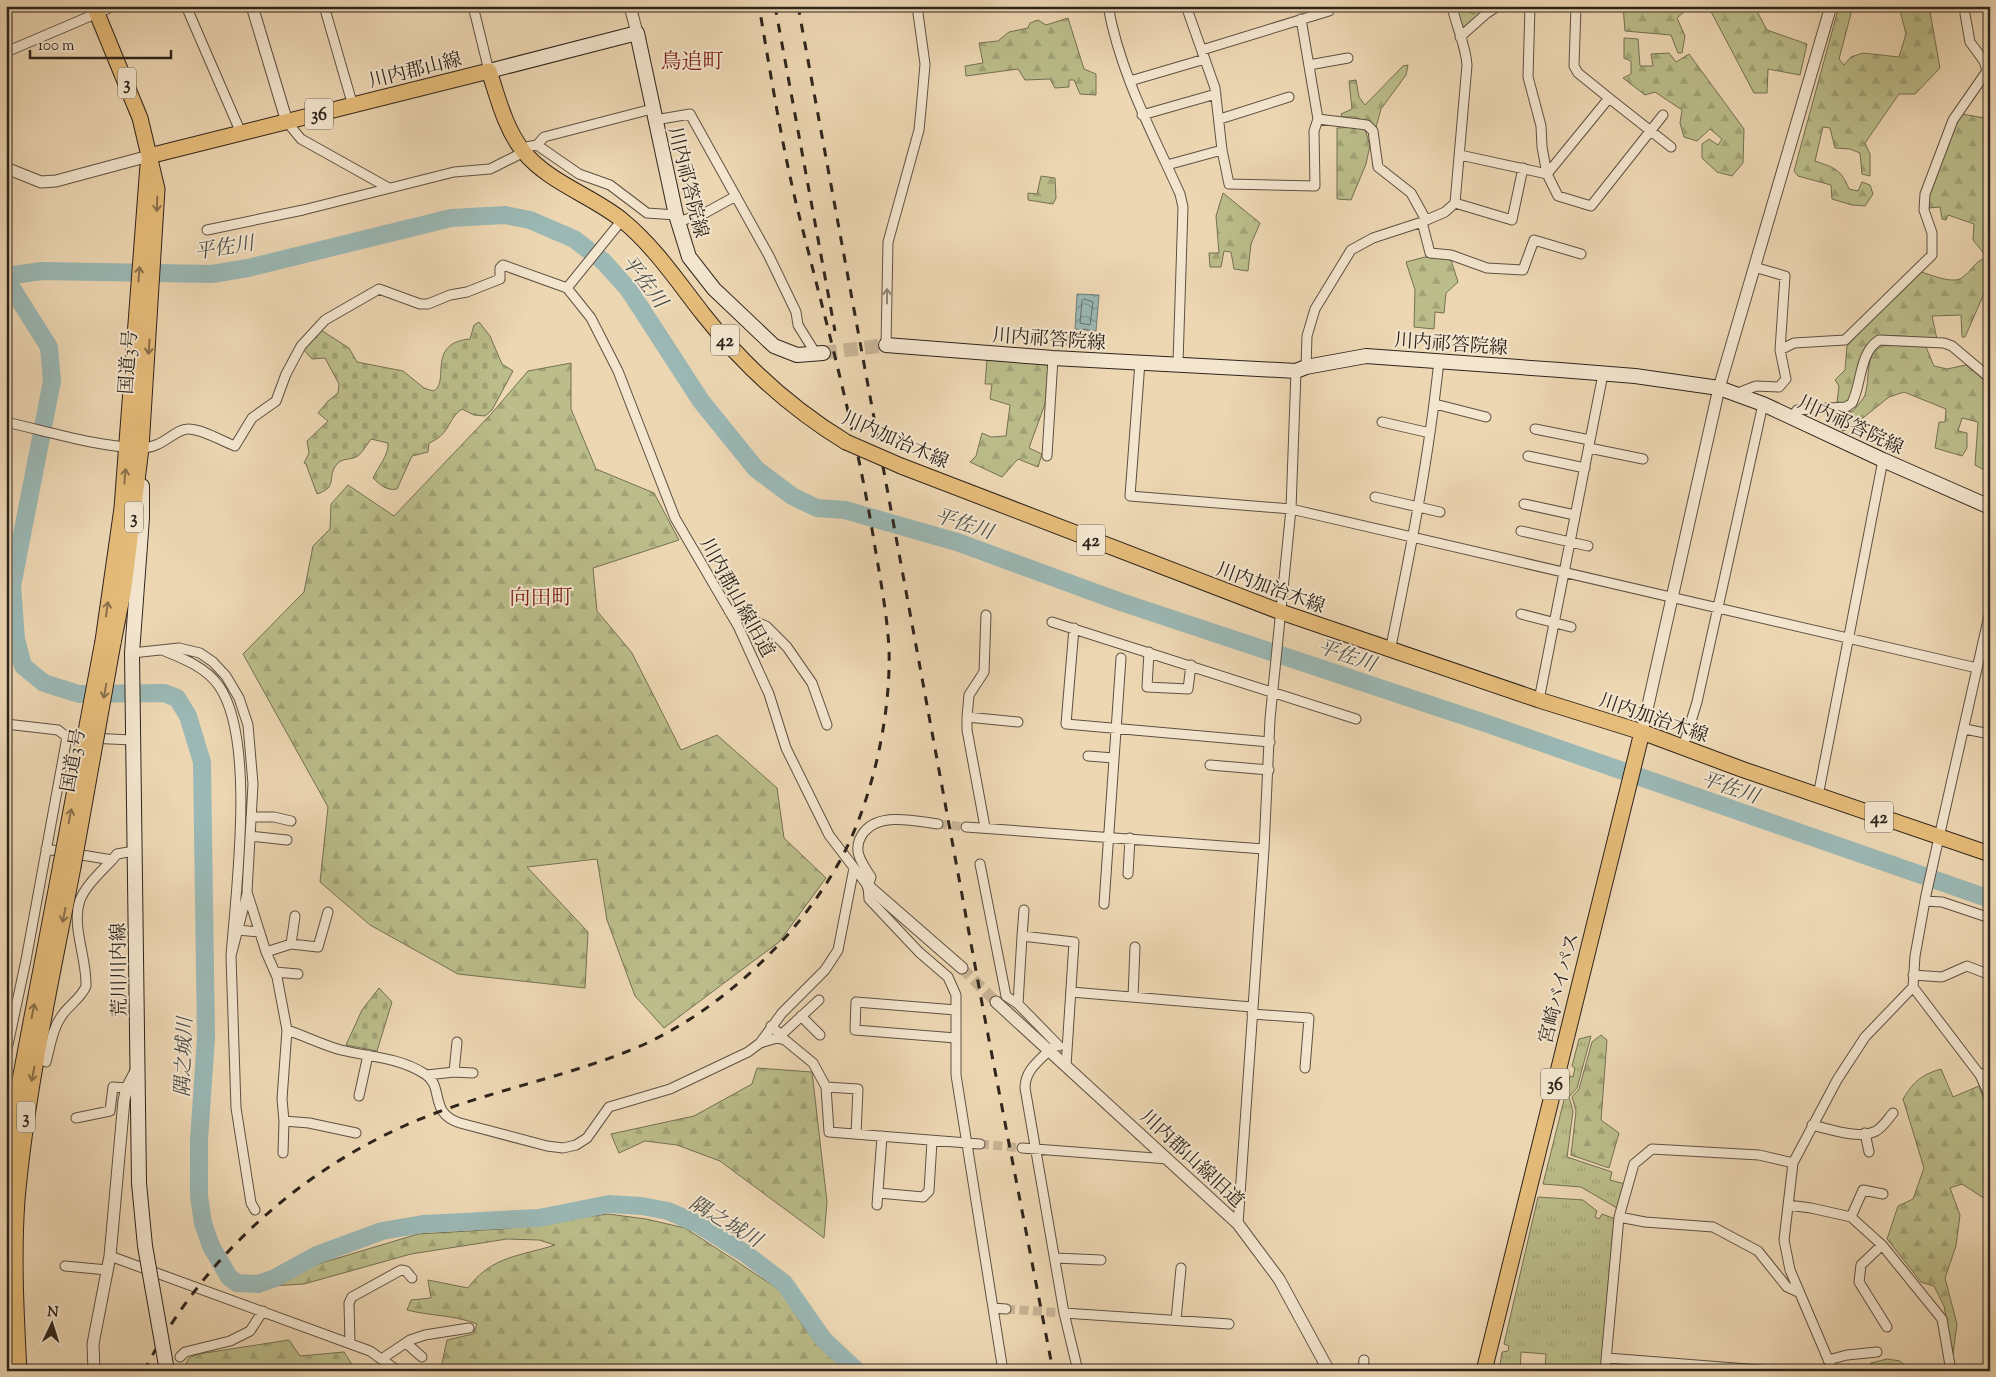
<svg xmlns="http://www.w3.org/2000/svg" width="1996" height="1377" font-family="'Sorts Mill Goudy','Noto Serif JP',serif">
	<defs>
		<pattern id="grass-tufts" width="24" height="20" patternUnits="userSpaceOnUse" patternTransform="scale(1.25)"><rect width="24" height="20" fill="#bbbd8a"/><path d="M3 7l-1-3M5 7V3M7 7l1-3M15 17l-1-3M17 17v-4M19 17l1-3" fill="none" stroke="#a1a276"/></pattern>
		<pattern id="forest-firs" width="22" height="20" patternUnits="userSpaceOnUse" patternTransform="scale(1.25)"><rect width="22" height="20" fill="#bbbd8a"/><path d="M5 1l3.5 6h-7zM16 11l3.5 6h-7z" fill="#a1a276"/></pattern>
		<pattern id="cemetery-stones" width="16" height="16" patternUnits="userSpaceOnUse" patternTransform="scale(1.25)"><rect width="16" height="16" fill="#bbbd8a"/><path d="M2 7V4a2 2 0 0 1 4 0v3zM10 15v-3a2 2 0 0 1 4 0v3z" fill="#a1a276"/></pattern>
		<pattern id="water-waves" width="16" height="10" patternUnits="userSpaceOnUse" patternTransform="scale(1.25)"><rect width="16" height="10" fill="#9bb8b5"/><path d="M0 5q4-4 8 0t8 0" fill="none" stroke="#7f9592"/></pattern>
	</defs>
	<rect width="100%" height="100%" fill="#edd7b3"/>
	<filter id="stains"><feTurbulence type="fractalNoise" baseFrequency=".004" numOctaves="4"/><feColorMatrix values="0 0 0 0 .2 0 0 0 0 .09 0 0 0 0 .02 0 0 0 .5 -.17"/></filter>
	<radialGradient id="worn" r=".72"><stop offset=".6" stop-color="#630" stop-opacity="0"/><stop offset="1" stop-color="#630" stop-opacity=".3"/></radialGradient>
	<!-- grass -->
	<path fill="url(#grass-tufts)" stroke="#747053" d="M1591,1036l-14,52 -8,9 4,14 -6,46 45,15 -2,8 15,4 -8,24 -36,-21 -38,-3 27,-108 3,1 2,-9 -3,-2 7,-27z
		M1538,1197l45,3 14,11 -2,6 4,2 3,-5 13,5 -14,152h-56l1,-17 -25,-2 -1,19h-21l3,-19 6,-1 1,-5 -5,-2z"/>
	<!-- forest -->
	<path fill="url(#forest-firs)" stroke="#747053" d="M1457,6h10l1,5 5,3 11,-8h6l-29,24z
		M1623,6h68l-14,12 8,18 -3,17h-4l-7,-18 -46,-4z
		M1708,6h46l13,24 40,14 -7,31 -32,-6 -1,24h-13z
		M1839,6h14l-14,53 5,6 7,-8 12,-4 36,4 7,-23 -7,-28h30l11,62 -25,26h-16l-34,49 5,11v22l-8,-2 -2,-21 -10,-4 -15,-1 -5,-20 -7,-1 -8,34c20,7 26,8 34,28l9,2 4,-9 8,3 3,9 -8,12 -13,-1 -20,-6 -1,-14 -33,-9 -4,-5z
		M1068,18l16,51 12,5v21l-16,-1 -6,-14h-5v7l-14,1 -5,-9 -25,1 -7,-11 -52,7 -1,-10 18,-3 -4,-20 19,-2 11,-9 19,-4 2,-5 8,-3 8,5z
		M1624,38l14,1 2,27h13l-2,-12 18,-1 7,9 13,-8 55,75 -1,34 -11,13 -15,-4 -15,-14v-14l7,-5 9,6 4,-6 -12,-10 -13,12 -13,-4 -4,-14 2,-13 -27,-18 -10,3 -22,-17 8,-4v-13l-7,-3z
		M1408,65l-2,10 -25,34 -5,18 -20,-10h-14l-1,-3 11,-5 -3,-28 7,-1 3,17 6,8 38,-39z
		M1962,114l28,5v161l-25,57h-3l-1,-22 -29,1 5,23c-70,-6 -69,-11 -87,60l-6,4 -7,-1 2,-16 -4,-6 10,-10 2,-24 20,-23 54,-51c11,3 33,13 42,5 11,-8 9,-14 24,-20l-14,-17 1,-16 -26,-9 -2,5 -4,-1 -2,-12 -11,1v-11l26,-72z
		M1357,127l8,3 5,15 -4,19 -15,36 -14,-1v-71z
		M1041,176l14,2 1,20 -3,6 -25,-4v-7l9,1z
		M1223,193l37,30 -9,21 -3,27 -14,-2 -3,-17 -7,-1 -3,16h-11l-1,-14h10l-3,-37z
		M1425,257l26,3 7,22 -12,11 -2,20 -9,-1 -1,17 -20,-2 1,-37 -9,-28z
		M1886,345l40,2 8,19 13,3 19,-4 24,20v88l-15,-8 3,-43 -16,-4 -4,13 9,2v15l-5,8 -27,-8 4,-26h6l1,-13 -42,-17 -15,5 -40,32 -7,2 1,-18 10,-2c4,-5 10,-11 12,-16 6,-19 -2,-44 21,-50z
		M987,360l62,4 -4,40 -16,44 13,6 -4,13 -20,-8 -16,18 -32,-15 6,-6 6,-23 9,4 15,-1 4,-31 -20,-6 2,-15h-7z
		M571,363v46l25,60 58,24 25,47 -86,28 4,43 35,42 49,97 36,-15 60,53 7,50 42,40 -47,64 -115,86 -29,-32 -28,-76 -10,-61 -70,8 61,65 -3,56 -127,-14 -88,-49 -50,-43 8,-75 -85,-153 61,-62 9,-46 17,-17 1,-25 17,-19 46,31 98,-103 36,-42z
		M1601,1035l6,5 -6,80 18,13 -10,35 -38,-13 5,-44 -4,-14 7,-8 13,-47z
		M757,1068l55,4 15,130 -3,36 -104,-77 -43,-16 -32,-4 -26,12 -8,-19 83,-18 58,-32z
		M1941,1069l12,28 26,-11 11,31v85l-28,-18 -12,4 10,27 -4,31 -11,32 12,46 -4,30 -9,-48 -10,-20 -13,-4 -34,-43 11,-33 15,-7 11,-31 -21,-69c11,-18 18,-24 38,-30z
		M608,1214l38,5 39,9 48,31 48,32 23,37 40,43h-401l-2,-3 6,-28 26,-6 4,-10c-22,-9 -47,-8 -70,-14l4,-10 20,-2 -3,-18 40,8c23,-32 53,-32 87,-43l-16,-5 -32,-1 -96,15 -107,30 -34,2 48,-22 100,-30 84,-5z
		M289,1340l11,16 44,-4 12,19h-174l7,-13 9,-4z
		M1887,1359l13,2 12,10h-43l2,-8z"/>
	<!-- cemetery -->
	<path fill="url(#cemetery-stones)" stroke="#747053" d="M479,322l11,14 12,28 11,7 -21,39 -7,6 -11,-1 -12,-6c-15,10 -11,25 -33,34l-1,9 -16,4 -15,33c-10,2 -17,-4 -24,-11 5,-11 16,-23 15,-35l-17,-4c-4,5 -9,15 -15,18 -6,3 -14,1 -19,7 -11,13 2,23 -20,30l-11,-30 -2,-1 5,-10 -2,-12 21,-20 -10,-8 10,-12 10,-8 1,-9 -14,-26 -13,1 -9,-10 18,-19 28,18 8,14 46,9 21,17 9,3c18,-7 -8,-48 37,-52l4,-14z
		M379,988l13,14 -15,49 -31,-6 16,-35z"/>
	<!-- water -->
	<path fill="url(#water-waves)" stroke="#6f7d78" d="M1077,294l22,1 -3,36 -21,-2z
		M1068,335l28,3 -1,10 -28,-3z"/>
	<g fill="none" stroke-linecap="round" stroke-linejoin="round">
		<!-- shore -->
		<path stroke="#646e68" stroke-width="1" d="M1084,299l9,3 -3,23 -10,-2 2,-22z"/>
		<!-- river -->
		<path stroke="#9bb8b5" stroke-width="18" d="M6,276l36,-5 170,3 36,-6 203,-50 54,-3 25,5 44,19 30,23 25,28 72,111 55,68 36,27 25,12 28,2 112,32 161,59 373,124 499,174
			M6,279l43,68 3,34 -40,205 4,53 7,27 21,17 35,11 85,-1 13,5 11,18 14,46 4,276 -7,102v56l4,27 8,23 18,31 8,6 21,1 17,-6 42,-23 65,-24 41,-7 116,-6 70,-14 33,2 26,5 30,13 48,30 38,29 39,56 34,32"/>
		<!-- minor-tunnel -->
		<path stroke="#c7b395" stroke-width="9" stroke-dasharray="9 4.5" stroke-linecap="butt" d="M938,824l28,3
			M980,1144l42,4
			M1006,1309l58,4"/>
		<!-- tertiary-tunnel -->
		<path stroke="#c7b395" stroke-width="11" stroke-dasharray="11 5.5" stroke-linecap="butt" d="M962,968l34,34"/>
		<!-- secondary-tunnel -->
		<path stroke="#c7b395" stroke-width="14" stroke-dasharray="14 7" stroke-linecap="butt" d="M823,353l63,-8"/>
		<defs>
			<path id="minor" d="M186,6l55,127
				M324,6l29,100
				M473,6l16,65
				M1108,6c12,67 44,126 72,188l3,13 -5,156
				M1186,6l29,82 7,62 7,34 86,2 -1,-55 4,-12 -17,-100
				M1576,6l-2,60 4,7 31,25
				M325,9l11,-3
				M1460,37l27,-24 11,-7
				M1202,50l127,-39v-5
				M6,52l108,-46
				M1309,65l39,-7
				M1130,81l75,-22
				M1142,115l74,-21
				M1663,115l-72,91 -33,-10 -11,-22 62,-76 62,49
				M1220,119l69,-22
				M1318,119l49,6 6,6 5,36 33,26 15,27
				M655,120l35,-6 79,142 27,56 2,13 18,29
				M287,122l14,17 86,48
				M537,145l42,29 31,11 37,28 29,2
				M521,148l16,-3 7,-8 108,-28
				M1460,155l87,19 -5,-27 -1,-21 -13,-49 2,-71
				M1167,165l55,-15
				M1455,203l57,17 11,-52
				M678,222l27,-9 31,-17
				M1422,222l8,31 21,2 36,13 36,2 11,-30 47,14
				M207,230l96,-20 151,-38 36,-3 34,-17
				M567,288l24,30 27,53 57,147 63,108 31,68 17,54 43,87 39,51
				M567,288l55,-68
				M886,345l2,-103 31,-112 3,-31 3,-35 -8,-58
				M1780,350l14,-7 51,-3 87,-85v-22l-8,-23 1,-16 28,-74 34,-49 -3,-10 -14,-19 -5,-28
				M1140,362l-10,134 161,13 686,159
				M1306,367l1,-31 8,-27 36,-59 22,-12 49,-16 23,-10 10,-9 12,-138c-1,-19 -11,-39 -15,-59
				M1738,393l18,-7 23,1 7,-8 -6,-29 5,-74 -31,-9
				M1435,404l51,13
				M1793,417l4,-7 49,-3 6,-4c10,-20 7,-50 27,-63l65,3 8,3 38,32
				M6,422c44,10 88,24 133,26 24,1 35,-19 49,-19 15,0 33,12 47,17l17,-28 24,-17 10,-27 15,-28 24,-26 54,-31 41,15h8l22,-9 17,-3 33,-13v-11l3,-3 64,23
				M1382,422l48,11
				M1535,429l55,11
				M1589,448l54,11
				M1047,456l6,-98
				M1528,456l57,12
				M1375,497l65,15
				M1524,504l51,11
				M1521,531l67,15
				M729,611l37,15 21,21 25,36 15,42
				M1990,611l-64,284 -11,61 -2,31 67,88 10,22
				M1521,614l50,13
				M1052,622l304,97
				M1074,628l-8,96 204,18
				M162,650c20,8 44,17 57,36 37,54 17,204 12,270l16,-62
				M1390,651c20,-97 39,-193 49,-291
				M1149,652l-2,35 41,2 3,-24
				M132,653l47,-5 21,5 13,9 13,14 13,22 9,27 5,59 -6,108 19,60 11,25 10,53c18,6 36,15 54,20 29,7 57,7 84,24 20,13 3,39 35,49l87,23 16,2 13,-3 11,-7 22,-31 61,-18 78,-37 12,-9 22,-30 43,-43 13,-20 16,-82
				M1539,700l64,-326
				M967,717l2,-22 15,-23 2,-57
				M6,724l52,6 9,7 65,3
				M1965,729l25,5
				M1683,747l14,-45 66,-298
				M1088,756l26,2
				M1210,765l59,5
				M1818,796l65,-336
				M251,817h23l17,4
				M938,824c-23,-3 -58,-12 -74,8 -13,17 -3,30 7,45l-3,9 1,13 50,53 29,25 8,18v80l47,296
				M966,827l298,22
				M985,827l-18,-97v-13l51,5
				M250,836l37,4
				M46,849l66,11 5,-6 17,-3
				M980,864l26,132 12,8
				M1128,874l2,-36
				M1925,901l17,1 48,16
				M1104,904l17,-246
				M1024,910l-2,26 52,6 -8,124
				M238,930l21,2
				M1022,936l-4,68 41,42
				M291,944l27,3 10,-35
				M266,952l25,-8 4,-28
				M231,956l5,152 15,95 4,7
				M275,972l23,2
				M1913,975l29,2 25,-11 23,9
				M1071,992l181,15
				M1133,997l2,-50
				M1252,1014l57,4 -4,50
				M801,1016l19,19
				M771,1026l10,9 38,-35
				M956,1038l-101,-8 1,-28 100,8
				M760,1043l17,-5 8,2 28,23 13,24 3,45 151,12
				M1056,1043c-12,15 -31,24 -31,45l39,225 14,58
				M6,1054l20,-94 41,-223
				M46,1062c4,-14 6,-33 15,-45 7,-12 20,-18 25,-31 1,-28 -15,-60 -6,-86 6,-15 21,-28 32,-40
				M454,1072l3,-30
				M427,1075l27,-3 19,1
				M1980,1075l10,-4
				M826,1087l32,2 -2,45
				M359,1096l9,-41
				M76,1118l34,-7 3,-24 14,1
				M284,1121l25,2 47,10
				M1812,1125c19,4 46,15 64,6 7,-4 12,-12 17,-18
				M1865,1133l4,19
				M1022,1148l146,11
				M283,1153l1,-32 -2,-22 5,-69
				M878,1193l45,4 6,-6 3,-50
				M877,1205l5,-69
				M1788,1205l23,3 40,9 31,28 60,74 9,52
				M1619,1217l26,5 68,5 45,24 29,36 11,5
				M1851,1217l12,-27 20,4
				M1238,1224l26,-375 6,-130 21,-210 5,-138
				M1882,1245l-21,20 -2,17 28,45
				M110,1256l260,95 28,20
				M1055,1258l46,2
				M65,1266l42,4
				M993,1308l13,1
				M1064,1313l165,11
				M1176,1320l5,-52
				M350,1343l-1,-40 3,-6 49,-27 5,1 6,7
				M406,1343l16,14
				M180,1357l5,-5 45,-11 20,-10 13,-20
				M383,1358l27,-18 15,-5 44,-7
				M1607,1358l166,13
				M1828,1360l19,-5 30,-3
				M1363,1371l1,-11
				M1605,1371l14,-154 15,-53 18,-15 107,6 34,8
				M1833,1371l-43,-101 -6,-30 9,-77 44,-83 28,-43 48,-50"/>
			<path id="tertiary" d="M252,6l35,116
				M630,6l7,27
				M6,168l35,14 15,-1 93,-25
				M1642,732l77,-344 112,-382
				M868,886l94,82
				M996,1002l242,222 41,55 50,92
				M94,1371l-1,-27 17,-88 14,-156 3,-12 10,-19"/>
			<path id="secondary" d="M489,71l148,-38 39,182 13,42 25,32 60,57 23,9 26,-2
				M886,345l167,13 243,13 10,-4 60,-11 194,14 75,6 84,12 44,16 120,56 107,47
				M139,1183l-7,-530 10,-135v-32"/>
			<path id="primary" d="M149,156l340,-85c9,27 16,57 34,80 26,32 68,44 99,69 32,26 56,62 81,94 41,52 87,94 143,128
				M901,466l380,146 258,88 103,32 102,38 246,84
				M1484,1371l158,-639"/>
			<path id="trunk" d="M94,6l46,112 17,71 -16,259 -17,139 -11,56
				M103,641l19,-133 26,-343
				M6,1180l11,-84 44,-232
				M19,1371c-3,-57 -6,-115 -2,-171 10,-112 35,-223 56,-333"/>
		</defs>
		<!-- minor casing -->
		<use href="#minor" stroke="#5e5142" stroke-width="11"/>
		<!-- tertiary casing -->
		<use href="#tertiary" stroke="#5e5142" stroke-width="13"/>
		<!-- secondary casing -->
		<use href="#secondary" stroke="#2e241c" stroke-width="16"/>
		<!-- primary casing -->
		<use href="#primary" stroke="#2e241c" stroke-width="17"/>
		<!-- trunk casing -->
		<use href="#trunk" stroke="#2e241c" stroke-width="17"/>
		<!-- minor -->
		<use href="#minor" stroke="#f3e5ce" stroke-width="9"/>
		<!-- tertiary -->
		<use href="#tertiary" stroke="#f3e5ce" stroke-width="11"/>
		<!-- secondary -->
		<use href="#secondary" stroke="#f3e5ce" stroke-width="14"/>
		<!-- primary -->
		<use href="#primary" stroke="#e6bc7a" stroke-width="15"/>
		<!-- trunk -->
		<use href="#trunk" stroke="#e6bc7a" stroke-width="15"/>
		<!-- rail -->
		<path stroke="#2e241c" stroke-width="3" stroke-dasharray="9 9" stroke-linecap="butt" d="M775,6l60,325
			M798,6l186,1008 69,357
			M144,1371c56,-109 149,-195 260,-245 73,-33 153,-46 227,-76 86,-35 169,-113 212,-195 30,-58 48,-140 46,-206 -2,-38 -10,-76 -16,-114 -18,-108 -47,-213 -74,-320 -17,-68 -28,-139 -40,-209"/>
		<defs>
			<path id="secondary-bridge" d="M139,1183l6,63 22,125"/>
			<path id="primary-bridge" d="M846,442l55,24"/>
			<path id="trunk-bridge" d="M61,864l42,-223
				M73,867l40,-224"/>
		</defs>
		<!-- secondary-bridge casing -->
		<use href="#secondary-bridge" stroke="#2e241c" stroke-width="16" stroke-linecap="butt"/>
		<!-- primary-bridge casing -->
		<use href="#primary-bridge" stroke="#2e241c" stroke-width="17" stroke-linecap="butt"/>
		<!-- trunk-bridge casing -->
		<use href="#trunk-bridge" stroke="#2e241c" stroke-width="17" stroke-linecap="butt"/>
		<!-- secondary-bridge -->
		<use href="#secondary-bridge" stroke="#f3e5ce" stroke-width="14"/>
		<!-- primary-bridge -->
		<use href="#primary-bridge" stroke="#e6bc7a" stroke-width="15"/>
		<!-- trunk-bridge -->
		<use href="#trunk-bridge" stroke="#e6bc7a" stroke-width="15"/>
	</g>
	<!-- one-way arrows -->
	<defs><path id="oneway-shaft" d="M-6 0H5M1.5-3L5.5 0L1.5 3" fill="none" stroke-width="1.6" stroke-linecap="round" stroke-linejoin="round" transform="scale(1.25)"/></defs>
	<g stroke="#8a704b">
		<use href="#oneway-shaft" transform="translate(157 204) rotate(92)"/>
		<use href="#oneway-shaft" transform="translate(139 274) rotate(-86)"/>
		<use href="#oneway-shaft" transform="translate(149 347) rotate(94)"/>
		<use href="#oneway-shaft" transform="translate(125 476) rotate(-85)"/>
		<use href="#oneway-shaft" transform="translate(107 609) rotate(-82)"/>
		<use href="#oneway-shaft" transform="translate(105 691) rotate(100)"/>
		<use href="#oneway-shaft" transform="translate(70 816) rotate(-79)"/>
		<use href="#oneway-shaft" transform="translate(64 915) rotate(101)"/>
		<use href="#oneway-shaft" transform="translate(33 1011) rotate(-79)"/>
		<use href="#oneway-shaft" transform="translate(33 1074) rotate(101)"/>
	</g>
	<use stroke="#908475" href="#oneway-shaft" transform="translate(887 296) rotate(-90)"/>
	<g text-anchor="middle" stroke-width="4" stroke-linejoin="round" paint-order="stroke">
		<!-- shield labels -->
		<g fill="#f3e5ce" stroke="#695e51" stroke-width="1">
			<rect x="118" y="67.5" width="18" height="31" rx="4"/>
			<rect x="305" y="98.5" width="28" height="31" rx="4"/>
			<rect x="711" y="324.5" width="28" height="31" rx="4"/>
			<rect x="125" y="501.5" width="18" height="31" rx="4"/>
			<rect x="1077" y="524.5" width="28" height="31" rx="4"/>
			<rect x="1865" y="801.5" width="28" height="31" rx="4"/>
			<rect x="1541" y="1068.5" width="28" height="31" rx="4"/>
			<rect x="17" y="1101.5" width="18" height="31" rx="4"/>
		</g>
		<g font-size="18" font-weight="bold" fill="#2e241c">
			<text x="127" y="89">3</text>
			<text x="319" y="120">36</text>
			<text x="725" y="346">42</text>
			<text x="134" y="523">3</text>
			<text x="1091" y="546">42</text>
			<text x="1879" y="823">42</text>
			<text x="1555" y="1090">36</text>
			<text x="26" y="1123">3</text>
		</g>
		<!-- street labels -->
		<g font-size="19" fill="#2e241c" stroke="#f3e5ce">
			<text transform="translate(415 69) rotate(-14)" y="7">川内郡山線</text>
			<text transform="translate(689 182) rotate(76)" y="7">川内祁答院線</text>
			<text transform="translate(1049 338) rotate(4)" y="7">川内祁答院線</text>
			<text transform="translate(1451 343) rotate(4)" y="7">川内祁答院線</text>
			<text transform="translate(127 362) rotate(-86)" y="7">国道3号</text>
			<text transform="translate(1851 424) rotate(25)" y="7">川内祁答院線</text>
			<text transform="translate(896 439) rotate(24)" y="7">川内加治木線</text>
			<text transform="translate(1271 587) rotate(20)" y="7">川内加治木線</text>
			<text transform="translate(738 597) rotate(61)" y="7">川内郡山線旧道</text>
			<text transform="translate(1654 717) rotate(19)" y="7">川内加治木線</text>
			<text transform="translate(72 760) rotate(-80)" y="7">国道3号</text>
			<text transform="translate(118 970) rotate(-91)" y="7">荒川川内線</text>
			<text transform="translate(1558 988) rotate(-76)" y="7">宮崎バイパス</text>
			<text transform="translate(1193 1158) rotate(43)" y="7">川内郡山線旧道</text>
		</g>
		<!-- water labels -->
		<g font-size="20" font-style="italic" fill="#4f504a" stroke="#f3e5ce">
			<text transform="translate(224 247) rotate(-9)" y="7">平佐川</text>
			<text transform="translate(645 281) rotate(53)" y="7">平佐川</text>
			<text transform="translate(964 523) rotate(18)" y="7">平佐川</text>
			<text transform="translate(1347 655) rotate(19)" y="7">平佐川</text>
			<text transform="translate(1730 787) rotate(19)" y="7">平佐川</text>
			<text transform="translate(183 1057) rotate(-88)" y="7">隅之城川</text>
			<text transform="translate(726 1221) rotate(31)" y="7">隅之城川</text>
		</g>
		<!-- quarter labels -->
		<g font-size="21" fill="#7a1f14" stroke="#f3e5ce">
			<text x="692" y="68">鳥追町</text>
			<text x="541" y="604">向田町</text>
		</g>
	</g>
	<!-- margin -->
	<rect width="1996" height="1377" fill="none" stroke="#edd7b3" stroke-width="25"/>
	<rect x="8" y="8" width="1981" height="1362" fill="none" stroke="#2e241c" stroke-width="2.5"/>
	<rect x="12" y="12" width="1971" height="1352" fill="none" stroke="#2e241c"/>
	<!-- north arrow -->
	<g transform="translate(52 1324) rotate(4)" stroke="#f3e5ce" stroke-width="4" paint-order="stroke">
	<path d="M0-4L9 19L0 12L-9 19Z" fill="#2e241c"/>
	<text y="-8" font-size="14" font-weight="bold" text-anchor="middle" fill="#2e241c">N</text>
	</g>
	<!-- scale -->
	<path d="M30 50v8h141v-8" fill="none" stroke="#2e241c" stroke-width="2.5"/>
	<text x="38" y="50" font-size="15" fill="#2e241c" stroke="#f3e5ce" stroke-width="4" paint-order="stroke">100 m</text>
	<rect width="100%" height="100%" filter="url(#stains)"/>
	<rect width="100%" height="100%" fill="url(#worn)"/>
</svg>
